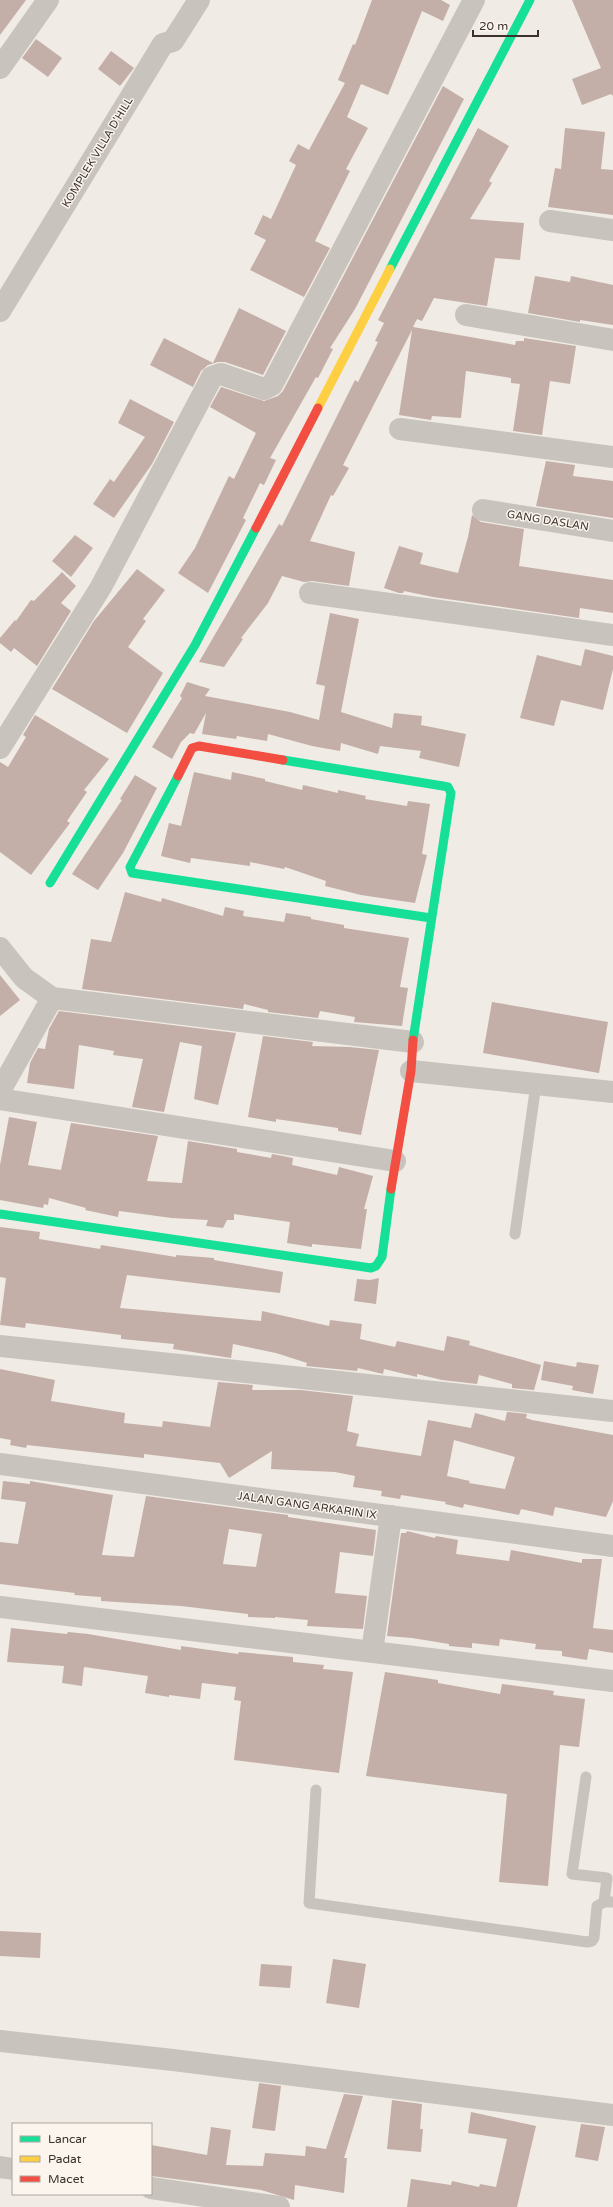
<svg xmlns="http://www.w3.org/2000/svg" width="613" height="2207" font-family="'Varela Round',sans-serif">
	<rect width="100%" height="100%" fill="#f0ebe5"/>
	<!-- building -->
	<path fill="#c3afa7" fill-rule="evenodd" d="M0,0h26l-26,35z
		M372,0h69l9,5 -7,16 -21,-10 -34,84 -27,-11 -14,33 21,11 -22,41 4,2 -35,70 15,7 -26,49 -54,-27 16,-30 -12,-6 9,-19 8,4 25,-54 -7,-4 9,-17 11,6 36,-67 -7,-3 15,-36 2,1z
		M572,0h41v96l-2,-2 -29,11 -10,-26 29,-11z
		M36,39l26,19 -14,19 -26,-19z
		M111,51l23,17 -14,18 -22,-17z
		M443,86l21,13 -109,210 -25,39 3,1 -15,29 -2,-1 -46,81 6,2 -12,25 -4,-2 -17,35 3,2 -38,73 -30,-20 17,-25 34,-72 5,3 22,-46 -46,-26 11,-20 43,14 14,-5 5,-5z
		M478,128l31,18 -20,35 3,2 -22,36 54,4 -4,37 -25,-2 -8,48 -53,-8 -12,23 -5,-2 -4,8 102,18 1,-4h8v-3l52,8 -6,38 -20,-3 -8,54 -29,-4 7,-47 -9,-1v-5l-45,-7 -5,47 -29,-2 -1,4 -32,-5 13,-85 -69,135 6,3 -16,28 -2,-1 -21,46 45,11 -6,34 -37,-5 -8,1 -22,-6 -14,27 -27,35 2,1 -19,28 -25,-5 80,-138 3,2 73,-146 3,2 20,-40 -3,-1 9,-18 -6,-3z
		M565,128l40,4 -4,37 12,1v45l-65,-8 7,-39 6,1z
		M535,276l35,6 1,-6 42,9v40l-33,-5v2l-52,-9z
		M239,308l47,23 -23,44 -38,-13h-7l-10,3 -7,6 -8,16 -43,-22 14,-27 49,25z
		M130,399l44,23 -22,42 -38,54 -21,-14 17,-25 4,3 31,-45 -27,-14z
		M546,461l29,4 -2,11 40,5v37l-77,-12z
		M472,515l9,7 43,7 -5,37 94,14v33l-33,-5 -1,10 -146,-21 -29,-6 -1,2h-4l-15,-5 15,-42 24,7 -3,11 38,9 10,-36z
		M75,535l18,13 -22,29 -19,-16z
		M137,569l28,21 -22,29 3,2 -18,26 35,26 -36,60 -75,-44 42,-68z
		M62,572l14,14 -15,17 10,8 -34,55 -23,-18 -3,4 -11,-9v-5l15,-18 1,1 15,-21 3,1z
		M330,613l29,6 -18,93 51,16 2,-15 28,3 -1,9 45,9 -7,33 -40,-9 2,-7 -41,-5 -2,8 -37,-11 -1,8 -28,-5 -44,-12 -1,7 -30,-5 -1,3 -34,-5 4,-21 -12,21 -4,-1 -9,9 -9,17 -20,-12 30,-49 -2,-2 7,-14 23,7 -5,7 85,16 29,8 6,-34 -9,-2z
		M585,649l28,7v13l-10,41 -42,-10 -7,26 -34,-8 17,-63 44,11z
		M35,715l74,44 -25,31 3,2 -20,29 3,2 -39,52 -31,-23v-90l8,5 18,-30 -3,-2z
		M194,772l37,8 1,-8 33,7v2l37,9 1,-5 35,8v-3l28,6 -1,3 42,7 1,-5 22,3 -8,50 5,1 -12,48 -54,-8 -36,-9 1,-5 -41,-14 -1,2 -34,-7v4l-59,-8 -1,5 -29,-7 8,-33 12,3z
		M135,775l22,13 -34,65 -25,37 -26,-16 50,-74 -2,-1z
		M125,892l36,10 1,-4 61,18 2,-9 19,4 -1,5 41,6 2,-9 25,4v2l33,6v3l65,10 -9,49 8,1 -6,38 -48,-4 1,-5 -35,-6 -2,7 -50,-6v-2l-24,-6 -1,5 -161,-20 9,-50 20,3z
		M0,975l20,25 -20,16z
		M492,1002l116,20 -9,51 -116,-20z
		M59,1011l177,22 -18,72 -24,-6 8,-53 -22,-4 -16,70 -32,-5 11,-48 -30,-4 1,-4 -35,-6 -5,44 -47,-6 3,-20 8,-15 7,1 4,-20z
		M263,1036l50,6 -1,4 37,1 30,3 -18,85 -23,-4v-3l-62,-9v3l-28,-5z
		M9,1117l28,5 -9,43 33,5 10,-47 87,13 -11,45 35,2 6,-42 49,8v3l34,6 1,-4 21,4 -1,7 45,10 2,-8 34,9 -9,33h3l-6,40 -49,-5v3l-25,-4 3,-21 -56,-8v6h-7l-4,8 -17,-2 2,-6 -36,-2 -53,-7 -1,6 -33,-7 1,-2 -37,-10 -1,7 -4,-1 -1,4 -43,-8v-35z
		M0,1227l40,5 -1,7 61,10 1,-4 75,12v-2l38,3v2l69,12 -3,21 -153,-18 -7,33 141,13 1,-10 67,15 1,-6 32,4 -2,15 35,8 2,-6 47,10 3,-15 23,5 -1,4 72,20 -7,25 -22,-2v-4l-33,-9 -2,9 -35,-4 -25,-6v3l-33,-8 -1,5 -25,-6 -1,3 -51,-5 1,-3 -31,-10 -43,-9 -2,14 -58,-9 1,-5 -53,-5v-4l-95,-12 -1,5 -25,-3 6,-47 -6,-1z
		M379,1278l-3,26 -22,-3 3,-22 13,1z
		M544,1361l32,6 1,-5 22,3 -6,29 -21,-4 1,-4 -32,-6z
		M0,1369l55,11 -4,21 74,12 -1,10 38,4 1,-6 47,6 8,-45 35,3 -1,5h49l52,6 -6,35 12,3 -3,12 65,10 7,-36 43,8 4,-15 30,8 2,-9 20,2 -1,4 6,2 81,15v66l-7,16 -51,-10 -2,9 -32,-7 -2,6 -55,-11 -1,4 -18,-4 1,-2 -45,-7 -1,4 -19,-3 1,-5 -29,-4 2,-11 -20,-4 -64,-3 1,-18 -43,27 -9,-15 -76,-9v4l-117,-13 -1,3 -16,-3 1,-5 -11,-2zM454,1440l61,17 -10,32 -36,-6 1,-2 -23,-5z
		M3,1481l27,3v-3l83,14 -11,60 32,2 12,-61 142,19v2l88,13 -3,26 -33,-4 -5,41 32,3 -4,33 -56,-3 1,-6 -33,-3v1l-27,-1v-3l-67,-8 -80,-5v-4l-27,-2 1,-2 -75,-9v-42l18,2 8,-42 -25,-3zM229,1529l33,5 -6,33 -33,-3z
		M407,1531l28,7 1,-2 22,4 -2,14 53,7 2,-11 71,13v-4h20l-9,69 20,2v23l-24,-4 -2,11 -25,-4v-5l-27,-2 1,-5 -36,-5 -1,7 -27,-3v5l-23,-2v-2l-37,-6 -25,-2 14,-103h5z
		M11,1628l56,6 1,-2 20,2 93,16v-4l57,8 1,-2 54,5v5l31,3 -1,4 30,3 -14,101 -105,-13 7,-59 -7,-1 2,-13 -34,-4 -2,16 -31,-4v2l-24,-4 3,-17 -64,-9 -2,19 -20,-3 2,-17 -57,-4z
		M385,1672l53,8v3l62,11 2,-10 52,7 -1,4 32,4 -6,48 -19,-2 -12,141 -49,-4 8,-88 -141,-18z
		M0,1931l41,2 -1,25 -40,-2z
		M333,1959l33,5 -7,44 -33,-5z
		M261,1964l31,2 -2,22 -31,-2z
		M259,2083l22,3 -6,45 -23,-3z
		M344,2094l19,2 -19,62h3l-3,35 -49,-8 -1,15 -33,-10 -110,-14v-31l56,10 4,-28 20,3 -5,35 37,1 2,-13 40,3 1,-10 20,3z
		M392,2100l30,4 -2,25h3l-2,23 -34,-3z
		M471,2112l65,14 -19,81h-110l4,-28 40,6 1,-4 27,6 1,-3 16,3 11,-48 -39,-6z
		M581,2124l24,3 -7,34 -23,-4z"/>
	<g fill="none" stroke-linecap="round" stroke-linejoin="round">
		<!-- lane -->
		<path stroke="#c9c3be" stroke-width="11" d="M515,1234l21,-150
			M586,1777l-14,97 35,4 -3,24
			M316,1790l-7,113 278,39 5,-1 2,-3 3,-32 7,-4h9"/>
		<!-- street -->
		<path stroke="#c9c3be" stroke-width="22" d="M0,68l48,-68
			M550,221l63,9
			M0,311l163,-267 10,-3 26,-41
			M466,315l147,25
			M400,429l213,28
			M483,510l130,21
			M310,593l303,42
			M0,748l101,-161 111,-210 9,-3 43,15 8,-4 202,-385
			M0,948l24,30 28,20 361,44
			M411,1071l202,21
			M0,1091l52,-93
			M0,1099l395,62
			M0,1346l613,65
			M0,1464l613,82
			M0,1607l613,74
			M372,1652l19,-136
			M0,2041l173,19 440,55
			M0,2167l13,2
			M151,2188l128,19"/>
		<!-- fast -->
		<path stroke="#16e098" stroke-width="9" d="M390,269l140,-269
			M283,760l160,26 5,1 3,6 -38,247
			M178,776l-48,91 2,6 299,45
			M50,883l145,-238 61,-117
			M0,1214l371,54 5,-2 6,-9 9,-68"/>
		<!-- slow -->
		<path stroke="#ffcf43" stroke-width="9" d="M318,408l72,-139"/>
		<!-- jam -->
		<path stroke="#f24e42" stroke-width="9" d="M256,528l62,-120
			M178,776l14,-28 7,-2 84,14
			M391,1189l20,-118 2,-31"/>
	</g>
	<g text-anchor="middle" stroke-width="3" stroke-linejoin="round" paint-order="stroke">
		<!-- street labels -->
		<g font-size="11" fill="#3b302b" stroke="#fbf5ee">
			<text transform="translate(97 152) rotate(-59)" y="4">KOMPLEK VILLA D'HILL</text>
			<text transform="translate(548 520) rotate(9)" y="4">GANG DASLAN</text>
			<text transform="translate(307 1505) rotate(8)" y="4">JALAN GANG ARKARIN IX</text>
		</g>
	</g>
	<!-- legend -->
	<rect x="12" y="2123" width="140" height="72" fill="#fbf5ee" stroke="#aea6a0"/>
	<rect x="20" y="2136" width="20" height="6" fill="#16e098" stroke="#aea6a0"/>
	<text x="48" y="2143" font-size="12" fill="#3b302b">Lancar</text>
	<rect x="20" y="2156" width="20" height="6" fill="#ffcf43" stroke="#aea6a0"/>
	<text x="48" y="2163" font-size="12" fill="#3b302b">Padat</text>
	<rect x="20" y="2176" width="20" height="6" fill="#f24e42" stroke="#aea6a0"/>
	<text x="48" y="2183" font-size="12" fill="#3b302b">Macet</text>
	<!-- scale -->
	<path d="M473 30v6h65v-6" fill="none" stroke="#3b302b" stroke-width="2"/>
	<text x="479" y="30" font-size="12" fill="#3b302b" stroke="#fbf5ee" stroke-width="3" paint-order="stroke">20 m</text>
</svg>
